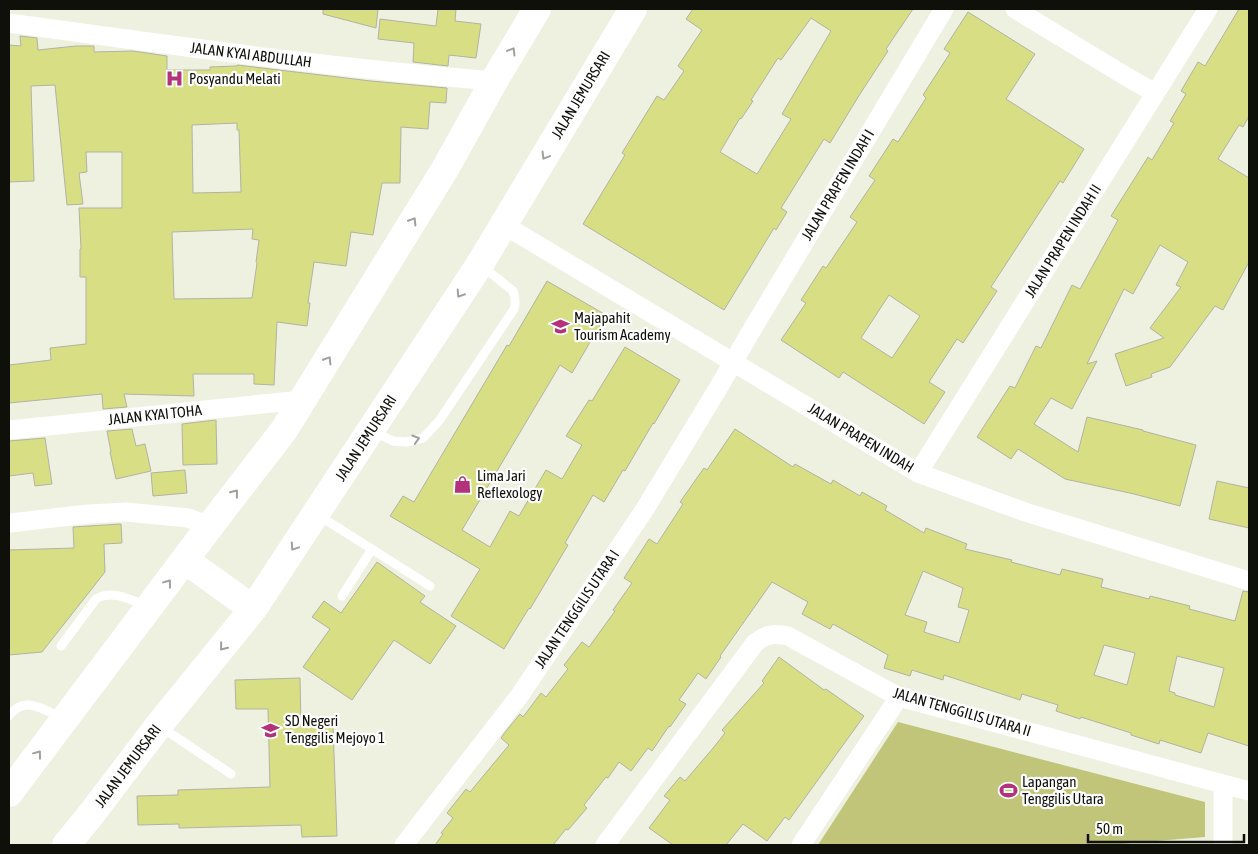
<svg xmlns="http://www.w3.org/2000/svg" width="1258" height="854" font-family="'Asap Condensed',sans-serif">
	<rect width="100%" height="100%" fill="#eef0e0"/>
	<!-- pitch -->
	<path fill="#c0c57a" d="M898,722l307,80v35l-98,8h-289z"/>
	<!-- building -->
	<path fill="#d8de84" stroke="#b2b3a4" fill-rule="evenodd" d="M323,9h55l-2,19 -53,-14z
		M438,9h18l-1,12 26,3 -5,34 -27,-3 -1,11 -35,-4 1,-19 -36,-4 2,-20 56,7z
		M693,9h220l-27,40 2,2 -28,43 -30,49 -6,-4 -43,69 6,4 -11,18 -2,-2 -50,82 -141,-86 42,-69 -3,-2 35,-57 7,4 20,-29 -6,-5 24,-36 -16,-11zM811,18l20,13 -49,83 9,5 -34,55 -37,-22 20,-34 1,1 12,-18 -2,-1 27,-42 3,2z
		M1239,9h10v107l-6,11 -4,-2 -21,34 31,19v84l-26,48 -8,-4 -45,61 -19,7 1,3 -26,9 -11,-32 49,-16 -14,-10 31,-41 -5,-2 12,-23 -28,-17 -27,49 -9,-5 -37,75 10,-3 -25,48 -21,-11 -17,26 44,28 9,-35 56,13v1l53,14 -16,61 -46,-12 -69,-15 -47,-30 -7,10 -34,-22 33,-51 5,2 21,-42 5,2 31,-63 8,4 38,-69 -7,-4 37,-59 4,3 22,-37 -4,-2 16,-27 -5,-3 17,-29 7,4z
		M968,12l67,42 -29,45 78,50 -21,34 -3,-2 -69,106 6,4 -34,52 -6,-4 -28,43 16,10 -21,32 -81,-52 -4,6 -58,-38 25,-37 -5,-3 22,-34 3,2 31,-46 -7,-5 25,-37 -6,-4 24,-37 5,3 28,-44 -3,-3 27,-42 -6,-4zM889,295l31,21 -28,42 -31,-20z
		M20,36l17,2 1,12 38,-4h18v6l39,-1 34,5v14h43v-3l27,-1v-1l134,16 76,7 -1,15 -16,-1 -2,27 -27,-2 -1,56h-18l-9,52 -22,-3 -5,34 -32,-4 -6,41h2l-3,23 -30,-4 -3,63 -20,-1v-10h-61l1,22 -70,-2 3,13 -24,2 -1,-15 -93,9v-38l42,-5 -1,-12 36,-4v-67h-6v-28h1l-2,-41h43v-56h-36l1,20 -8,1 4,31 -16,1 -12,-120 -24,1 3,95 -25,1v-137l12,1zM237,123v7h2l2,62 -48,1 -1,-68zM253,229l-1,10 7,1 -3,22 1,1 -5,35 -78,1 -2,-67z
		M547,281l59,34 -34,58 -12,-8 -98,165 28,17 20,-36 9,5 27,-46 16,9 20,-34 -16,-9 23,-36 3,1 33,-54 55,33 -26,44 -1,-1 -28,48 -2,-1 -19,32 -11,-7 -28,48 3,2 -38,64 -1,-1 -25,41 -53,-33 29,-47 -90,-53 13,-20 11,6 93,-157 2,1z
		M216,420l1,44 -34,1 -1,-41z
		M132,429l4,17 9,-2 6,27 -35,8 -6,-27h1l-4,-21z
		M735,429l58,38 2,-3 36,20 2,-4 27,16 2,-4 25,14 -2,4 39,23 2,-5 41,16 -2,5 47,11 -1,2 49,13 2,-6 41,10 -2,8 48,12 1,-3 40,10 -1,3 46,12 8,-30 6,1v154l-41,-13 -7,20 -41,-13 -1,4 -28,-9v-2l-50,-16 -1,2 -24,-8 2,-6 -36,-11 -2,6 -76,-25 -1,5 -31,-10 -2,6 -26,-8 4,-13 -55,-31 -3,5 -28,-15 6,-12 -36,-20 -52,74 1,1 -15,22 -8,-6 -19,27 7,4 -16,23 -1,-1 -17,25 -4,-3 -17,23 -12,-9 -11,16 -2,-1 -22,28 3,3 -19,22 -2,-1 -13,16h-118l8,-11 -2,-1 12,-15 -6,-5 19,-24 4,3 39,-47 -8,-7 5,-7 14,-17 3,3 18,-24 5,4 22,-28 -4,-4 18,-23 7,5 26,-36 -2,-1 19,-27 -8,-5 25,-39 8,5 26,-40 -3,-2 24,-34 3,2zM923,571l40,17 -5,19 11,3 -10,33 -35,-11 3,-10 -22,-7zM1104,645l31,8 -8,32 -33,-10zM1177,656l47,12 -10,39 -39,-12v-2l-6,-2z
		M45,438l7,46 -17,2 -2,-13 -24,3v-35z
		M185,470l2,23 -34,3 -2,-23z
		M1217,481l32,7v40l-40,-9z
		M121,524l1,19 -18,1 1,28 -63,80 -33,3v-105l65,-2 -1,-21z
		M377,562l48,34 -5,6 36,24 -26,38 -36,-24 -42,60 -49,-33 27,-38 -18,-12 12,-16 17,12z
		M779,657l45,33 2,-1 38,27 -75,104 -4,-3 -18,24 -24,-17 -17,21h-53l-24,-17 21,-28 -6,-4 16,-19 5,4 29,-34 11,-14 -3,-3 42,-47 -2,-2z
		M300,678l1,49 32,-1 4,110 -35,1 -1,-12 -122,3v-4l-41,1 -1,-29 41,-1v-5l92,-3 -2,-78h-32l-1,-29z"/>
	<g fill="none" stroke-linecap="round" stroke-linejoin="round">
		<!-- lane -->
		<path stroke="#fff" stroke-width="9" d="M373,431l20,10 13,1 17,-4 16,-17 75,-112c2,-7 1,-11 -1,-18l-31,-25
			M318,515l112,71
			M342,596l30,-47
			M61,646l35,-47c16,-10 35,1 50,7
			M9,716c15,-21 34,-7 53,2
			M161,727l70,47"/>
		<!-- street -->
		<path stroke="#fff" stroke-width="19" d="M1015,9l112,68 28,16
			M9,23c161,22 323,45 485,58
			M504,225l414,248 107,39 224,69
			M9,430l293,-30
			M918,473l290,-464
			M10,523l78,-9 38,-2 62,6 22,8
			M404,845l116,-150 125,-186 72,-119 36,-62 191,-319
			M605,845l150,-202c11,-9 19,-10 33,-7l111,61 350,94
			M801,845l98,-148
			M1223,845v-60"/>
		<!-- primary -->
		<path stroke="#fff" stroke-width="28" d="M185,560l68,49
			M9,793l201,-267 74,-96 161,-261 49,-88 43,-72
			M66,845l23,-28 70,-92 94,-116 227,-345 153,-255"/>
	</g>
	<!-- one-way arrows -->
	<defs><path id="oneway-chevron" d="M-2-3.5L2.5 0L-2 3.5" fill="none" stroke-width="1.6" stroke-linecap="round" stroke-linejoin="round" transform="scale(1.25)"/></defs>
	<g stroke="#9f9f9d">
		<use href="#oneway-chevron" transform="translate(512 51) rotate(-59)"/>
		<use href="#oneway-chevron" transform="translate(545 156) rotate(121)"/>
		<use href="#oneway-chevron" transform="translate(413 221) rotate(-58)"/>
		<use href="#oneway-chevron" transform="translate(460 294) rotate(123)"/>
		<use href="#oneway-chevron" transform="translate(328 360) rotate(-58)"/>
		<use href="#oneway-chevron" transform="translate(416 439) rotate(-17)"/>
		<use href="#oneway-chevron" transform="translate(235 493) rotate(-52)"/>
		<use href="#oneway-chevron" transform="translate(294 547) rotate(124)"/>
		<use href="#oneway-chevron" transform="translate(168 583) rotate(-53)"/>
		<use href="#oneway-chevron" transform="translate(223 647) rotate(129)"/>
		<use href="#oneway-chevron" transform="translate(38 754) rotate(-53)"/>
	</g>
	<!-- icons -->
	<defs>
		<symbol id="hospital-bare" viewBox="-9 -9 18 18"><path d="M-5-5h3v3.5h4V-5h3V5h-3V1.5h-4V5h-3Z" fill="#b4317b" stroke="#fff" stroke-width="2.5" paint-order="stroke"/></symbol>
		<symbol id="university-bare" viewBox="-9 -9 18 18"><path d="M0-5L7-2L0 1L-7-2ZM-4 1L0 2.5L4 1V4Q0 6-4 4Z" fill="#b4317b" stroke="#fff" stroke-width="2.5" paint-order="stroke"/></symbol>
		<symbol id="shop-bare" viewBox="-9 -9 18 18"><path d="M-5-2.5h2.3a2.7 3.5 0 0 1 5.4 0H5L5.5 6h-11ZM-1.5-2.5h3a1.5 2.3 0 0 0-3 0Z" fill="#b4317b" stroke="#fff" stroke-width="2.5" paint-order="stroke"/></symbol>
		<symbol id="school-bare" viewBox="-9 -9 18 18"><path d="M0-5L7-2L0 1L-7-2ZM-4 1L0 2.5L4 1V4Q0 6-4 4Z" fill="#b4317b" stroke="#fff" stroke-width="2.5" paint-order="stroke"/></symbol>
		<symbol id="stadium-bare" viewBox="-9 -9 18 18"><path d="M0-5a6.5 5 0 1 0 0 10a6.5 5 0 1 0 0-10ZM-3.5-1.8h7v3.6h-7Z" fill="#b4317b" stroke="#fff" stroke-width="2.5" paint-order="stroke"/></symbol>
	</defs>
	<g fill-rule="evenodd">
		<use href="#hospital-bare" x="162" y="66" width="25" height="25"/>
		<use href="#university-bare" x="548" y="314" width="25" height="25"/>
		<use href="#shop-bare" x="450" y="472" width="25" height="25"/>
		<use href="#school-bare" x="258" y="718" width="25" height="25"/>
		<use href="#stadium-bare" x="996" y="778" width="25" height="25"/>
	</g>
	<g text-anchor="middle" stroke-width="4.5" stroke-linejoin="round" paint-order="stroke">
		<!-- street labels -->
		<g font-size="15" fill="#10100b" stroke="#fff">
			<text transform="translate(251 55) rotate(7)" y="5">JALAN KYAI ABDULLAH</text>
			<text transform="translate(581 95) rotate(-59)" y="5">JALAN JEMURSARI</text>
			<text transform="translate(838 185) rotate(-59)" y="5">JALAN PRAPEN INDAH I</text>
			<text transform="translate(1063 241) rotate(-58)" y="5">JALAN PRAPEN INDAH II</text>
			<text transform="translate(155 415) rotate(-6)" y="5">JALAN KYAI TOHA</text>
			<text transform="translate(366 438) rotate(-57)" y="5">JALAN JEMURSARI</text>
			<text transform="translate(861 438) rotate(31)" y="5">JALAN PRAPEN INDAH</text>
			<text transform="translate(577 609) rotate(-56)" y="5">JALAN TENGGILIS UTARA I</text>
			<text transform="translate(962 712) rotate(16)" y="5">JALAN TENGGILIS UTARA II</text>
			<text transform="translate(128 766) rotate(-53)" y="5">JALAN JEMURSARI</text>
		</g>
		<!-- poi labels -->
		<g font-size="15" fill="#10100b" stroke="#fff" text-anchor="start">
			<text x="189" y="84">Posyandu Melati</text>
			<text x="574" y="323">Majapahit<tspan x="574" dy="17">Tourism Academy</tspan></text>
			<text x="477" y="481">Lima Jari<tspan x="477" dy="17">Reflexology</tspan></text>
			<text x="285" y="726">SD Negeri<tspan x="285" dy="17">Tenggilis Mejoyo 1</tspan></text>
			<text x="1022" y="787">Lapangan<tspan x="1022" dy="17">Tenggilis Utara</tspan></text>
		</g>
	</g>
	<!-- border -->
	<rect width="1258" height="854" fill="none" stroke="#10100b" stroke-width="20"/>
	<!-- scale -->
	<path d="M1088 834v8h156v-8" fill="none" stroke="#10100b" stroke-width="2.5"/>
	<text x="1096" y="834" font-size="15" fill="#10100b" stroke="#ffffff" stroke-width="4" paint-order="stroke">50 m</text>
</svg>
